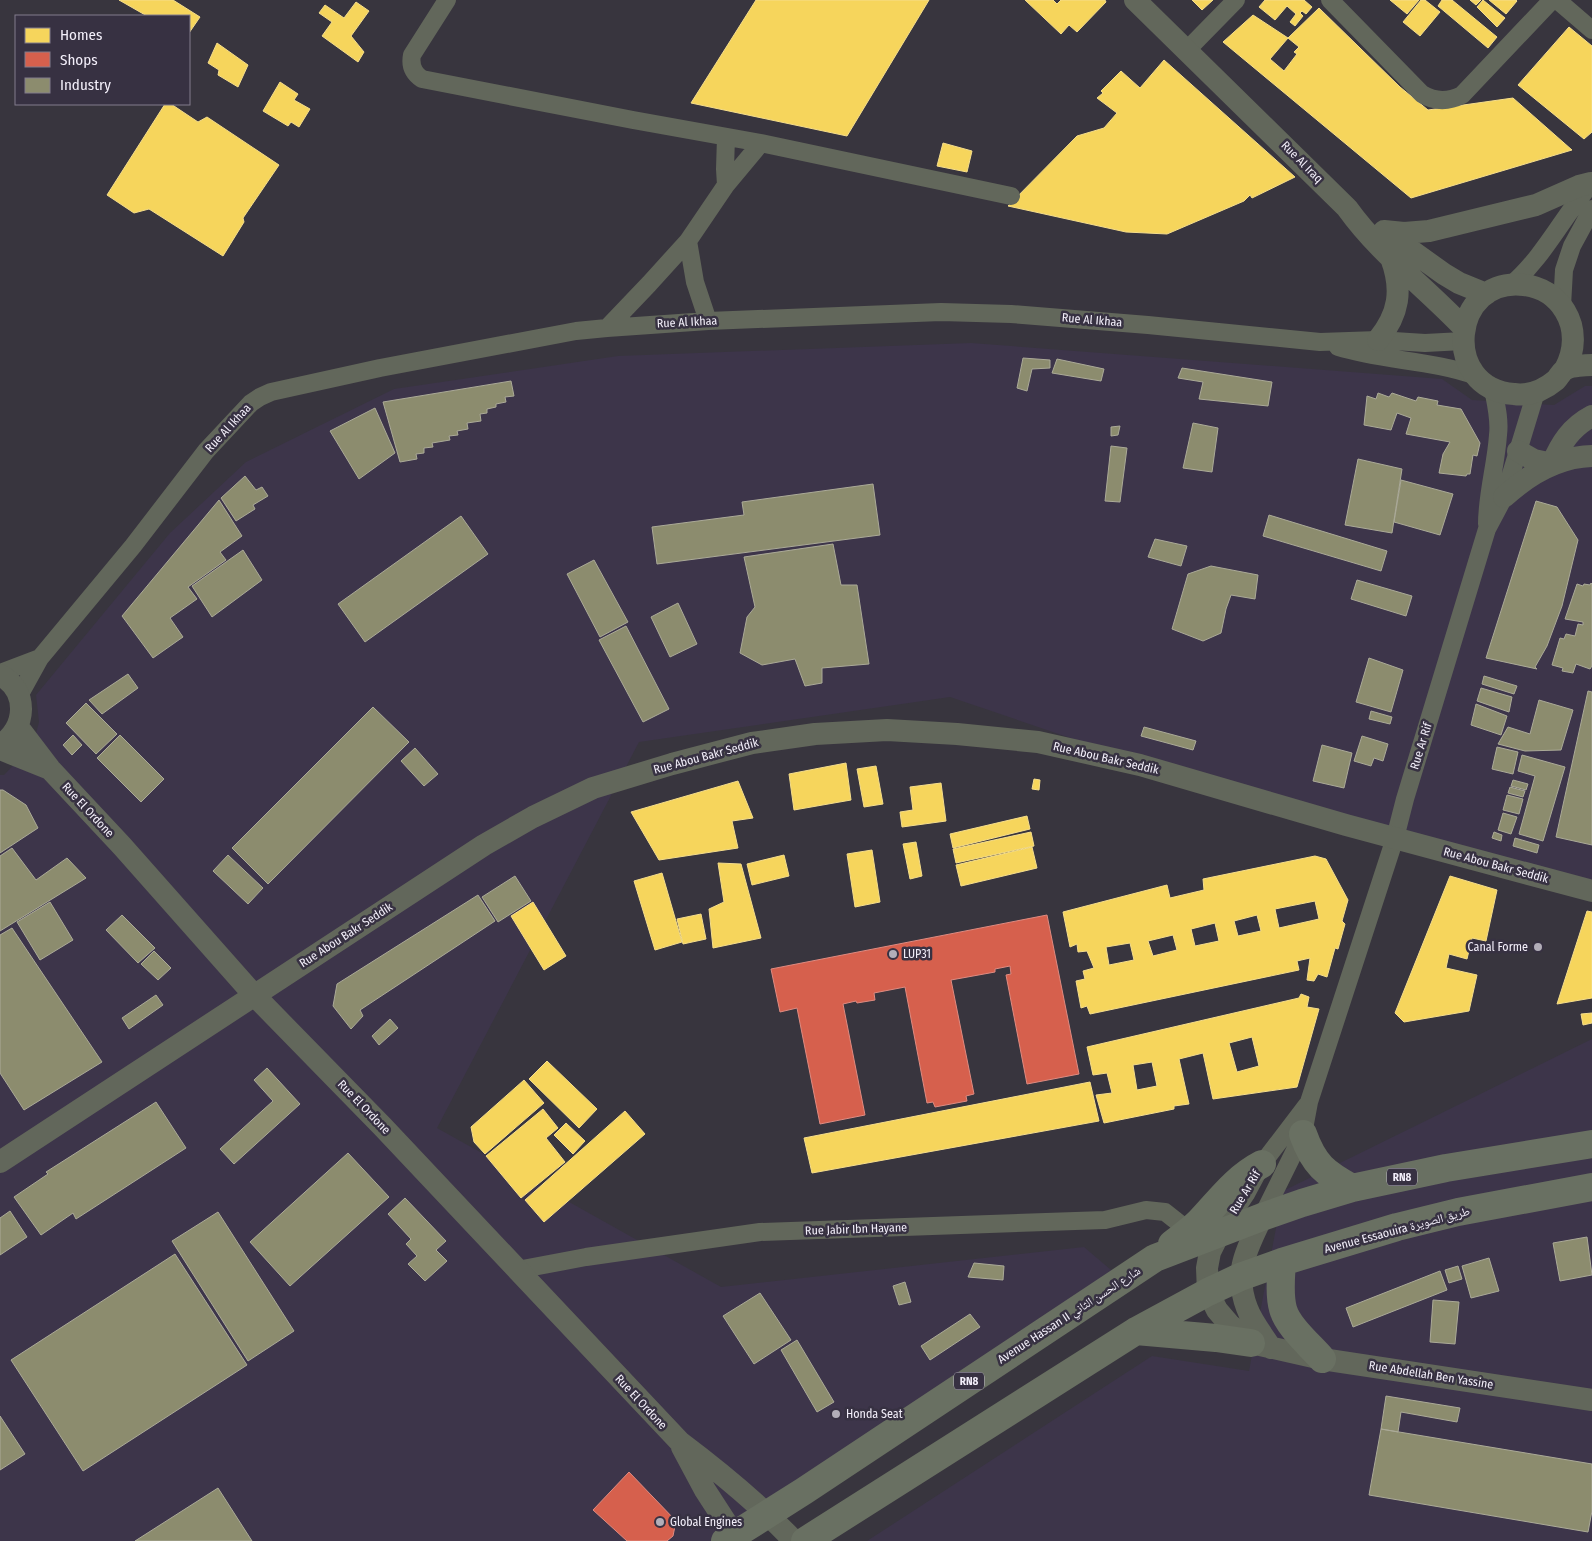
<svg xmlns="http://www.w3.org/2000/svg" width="1592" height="1541" font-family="'Fira Sans Condensed','Noto Naskh Arabic',sans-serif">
	<rect width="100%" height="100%" fill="#38353e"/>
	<!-- built -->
	<path fill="#3d354a" d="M971,343l471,36 30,21 82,5 31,-19h7v496l-392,-100 -250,-85 -311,45 -202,386 284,159 363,-40 47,40 -397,254h-734v-766h4l29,-30 6,-23 -3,-27 134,-162 76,-71 148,-73 224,-33z
		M1592,1039v502h-725l285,-185 97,15 34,-180z"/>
	<!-- homes -->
	<path fill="#f6d55c" stroke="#f5dd8b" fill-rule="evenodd" d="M119,0h54l27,17 -11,16v-17h-42z
		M756,0h173l-82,136 -156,-33z
		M1025,0h28l4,4 4,-4h44l1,2 -29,30 -8,-7 -8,9z
		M1192,0h21l-11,10z
		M1265,0h39l8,7 -6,7 -4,-3 -2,2 3,3 -8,10 -5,-4 6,-8 -9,-8 -12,14 -16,-13z
		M1390,0h29l-12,14z
		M1421,0h4l15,12 -20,24 -17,-14z
		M1442,0h10l45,37 -9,11 -50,-42z
		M1470,0h11l-5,5z
		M1483,0l22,18 -8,9 -20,-20z
		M1489,0h27l1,1 -11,13z
		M356,2l13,9 -18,25 13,16 -6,10 -36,-26 10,-14 -13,-9 6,-8 19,13z
		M1319,8l81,79 28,23 85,-12 59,52 -161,48 -188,-156 30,-27 35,23z
		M1569,27l23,19v86l-8,7 -66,-54z
		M1288,38l11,9 -5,5 3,2 -13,17 -14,-12z
		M217,43l31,22 -10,22 -20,-12 1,-5 -11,-7z
		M1164,60l131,117 -43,21 -2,-3 -6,6 -77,33 -41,-2 -118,-26 69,-70 27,-8 13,-15 -20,-15 6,-5 -2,-2 20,-20 19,17z
		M280,82l18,12 -4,6 16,9 -11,18 -8,-5 -3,4 -25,-15z
		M165,104h6l27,18 9,-5 72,48 -36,53 1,4 -21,34 -74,-47 -15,4 -27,-18z
		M943,143l29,8 -5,21 -30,-6z
		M846,763l5,37 -57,10 -5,-36z
		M876,766l7,38 -19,3 -7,-38z
		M1034,779l6,1 -1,10 -7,-1z
		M738,781l15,37 -21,3 6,27 -79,12 -28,-48z
		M941,783l5,38 -44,6 -2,-15 13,-2 -3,-23z
		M1027,816l3,13 -77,19 -3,-14z
		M1031,832l3,14 -78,17 -3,-14z
		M916,842l6,34 -12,3 -7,-35z
		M1032,847l5,21 -76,18 -5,-21z
		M872,850l8,52 -25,5 -8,-53z
		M784,855l5,21 -37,9 -5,-21z
		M1315,856l11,3 22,41 -6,21 3,3 -7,25 -3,-1 -8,29 -9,-3 -4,7 -7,-1 3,-22 -13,3 2,9 -209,44 -3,-8 -6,2 -5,-27 9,-2 -2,-8 11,-3 -7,-17 -9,1 -1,-8 -7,3 -7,-35 104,-27 3,13 34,-8 -1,-11zM1315,901l4,18 -40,9 -4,-19zM1257,915l4,16 -23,5 -4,-15zM1215,923l4,18 -24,5 -4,-17zM1173,935l4,15 -24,6 -5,-15zM1130,943l4,17 -25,5 -3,-18z
		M718,863l23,1 20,74 -48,10 -4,-39 15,-7z
		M662,873l20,69 -27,8 -21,-69z
		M1450,876l47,14 -11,51 -14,-3 -5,21 -18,-5 -3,14 31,7 -8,36 -65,11 -9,-9z
		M533,902l33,54 -22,14 -33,-54z
		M1587,911l5,1v86l-35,6z
		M701,914l5,25 -23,5 -6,-25z
		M1301,994l8,3 -2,10 12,2 -22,78 -84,12 -10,-46 -24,6 10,45 -15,2v3l-70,14 -8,-28 16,-2 -5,-20 -14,2 -6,-28 212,-49zM1252,1037l7,29 -22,6 -8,-29zM1152,1062l5,24 -20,4 -4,-25z
		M1592,1013v10l-9,2 -2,-11z
		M547,1061l50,48 -18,19 -50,-49z
		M524,1080l20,23 -59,51 -11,-12 -3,-15z
		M1090,1082l9,39 -287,52 -8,-35z
		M543,1109l15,19 -12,10 19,24 -44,36 -35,-42z
		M625,1111l20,23 -101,88 -19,-22z
		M566,1123l19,18 -12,13 -19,-19z"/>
	<!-- shops -->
	<path fill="#d6604d" stroke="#df8b81" d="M1047,915l32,159 -52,10 -21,-109 5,-1 -1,-8 -15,3v3l-44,8 23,114 -8,2 1,5 -32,6 -2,-5 -6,1 -22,-116 -31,6 1,7 -18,3 -1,-2 -13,3 22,111 -45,9 -23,-116 -17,4 -9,-43z
		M629,1472l47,49 -3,15 -6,5h-40l-34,-31z"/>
	<!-- industry -->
	<path fill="#8c8c6e" stroke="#abaa98" d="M1023,358l27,2v8l-18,1 -5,22 -10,-3z
		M1057,359l47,10 -3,12 -49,-8z
		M1182,368l90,14 -4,24 -69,-7 4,-17 -25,-4z
		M511,381l3,15 -9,1 1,5 -10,2v3l-9,2v4l-7,1 1,7 -14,2 1,6 -11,2 1,4 -9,1 1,4 -18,3 1,4 -9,1v5l-8,1 1,5 -17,3 -17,-60z
		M1378,393l11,4 3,-4 24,8 2,-4 20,4 -1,4 24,4 19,34 -3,13 -4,-1 -3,19h-3l-1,2 -27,-3 4,-19 7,-12 -44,-8 5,-16 -14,-5 -6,17 -27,-5 3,-29 9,3z
		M375,408l20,45 -36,26 -29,-48z
		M1193,423l25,5 -6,44 -29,-4z
		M1120,426l-2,9 -7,1v-9z
		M1111,446l16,2 -7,54 -15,-1z
		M1358,459l44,10 -10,64 -47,-8z
		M245,476l11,14 6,-3 6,9 -15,9 2,4 -19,12 -15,-23z
		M1401,480l52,14 -13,41 -46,-13z
		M873,484l7,51 -223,29 -5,-37 92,-12 -2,-13z
		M219,500l23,36 -22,16 6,8 -38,27 9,12 -27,19 13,19 -30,21 -31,-42z
		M1536,501l21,6 21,33 -16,66 -15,40 -12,21 2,2 -51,-11z
		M1269,515l118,36 -6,20 -118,-35z
		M461,516l27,38 -123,88 -27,-38z
		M1155,539l32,7 -6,20 -33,-9z
		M833,544l8,41h16l12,79 -47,4v15l-17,3 -10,-27 -33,6 -22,-12 7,-36 8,-10 -11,-50z
		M243,550l19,30 -50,37 -20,-31z
		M594,560l34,62 -28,15 -33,-63z
		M1211,566l47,9 -3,24 -24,-4 -5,14 -5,24 -18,8 -31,-12 16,-55z
		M1357,580l55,16 -6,20 -55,-17z
		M1591,583l1,1v82l-2,3 -14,-5 -3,9 -11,-2 1,-3 -11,-3 8,-27 4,1 2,-5 9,2 3,-12 5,1v-3l-18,-3 12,-35 6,2 1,-2 6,1z
		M678,603l19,41 -27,13 -19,-40z
		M626,626l43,83 -26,13 -44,-82z
		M1369,658l34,12 -12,42 -35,-10z
		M128,674l10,14 -36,26 -13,-14z
		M1484,676l33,10 -3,8 -32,-10z
		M1481,688l31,9 -3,15 -32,-11z
		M1588,691l4,1v153l-36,-8z
		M1539,700l34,10 -12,40 -36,1 -27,-7 10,-17 22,7z
		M86,703l31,31 -21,20 -30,-31z
		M1476,704l31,12 -6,19 -30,-10z
		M373,707l36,35 -141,142 -36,-36z
		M1371,711l21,6 -2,7 -21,-5z
		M1144,727l52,14 -3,9 -52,-14z
		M73,735l9,10 -10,10 -9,-10z
		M120,735l44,44 -23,23 -44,-44z
		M1362,736l26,8 -5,17 -9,-3 -3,8 -17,-5z
		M1322,745l30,8 -8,35 -31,-7z
		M1497,747l21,5 -5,22 -21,-5z
		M415,748l23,26 -14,12 -23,-25z
		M1522,755l43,12 -22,74 -24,-7 16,-58 -17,-5z
		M1513,780l15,4 -2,6 -15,-4z
		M1510,787l15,4 -2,6 -15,-4z
		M0,790h3l23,15 12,23 -38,25z
		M1507,795l16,4 -4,15 -16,-4z
		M1503,813l14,4 -6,17 -13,-4z
		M1494,832l8,3 -1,6 -9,-3z
		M1515,838l24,7 -2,8 -24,-7z
		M12,848l24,32 31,-22 19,20 -86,53v-75z
		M228,855l35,33 -15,16 -35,-33z
		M515,876l16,25 -33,21 -16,-25z
		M478,895l17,26 -135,89 3,6 -12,13 -18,-23 4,-22z
		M50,902l23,38 -33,20 -23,-38z
		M122,915l33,33 -17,15 -32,-33z
		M12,928l90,134 -78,48 -24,-37v-138z
		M154,951l17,17 -13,12 -17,-16z
		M156,995l7,10 -34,24 -7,-11z
		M390,1019l8,9 -19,17 -7,-9z
		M267,1068l33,36 -66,60 -14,-15 53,-48 -19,-21z
		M156,1102l30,46 -110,71 -3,-6 -32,22 -27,-38 34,-23 -2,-2z
		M348,1153l41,44 -99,89 -40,-44z
		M405,1198l41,43 -10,9 11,11 -22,20 -17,-17 9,-8 -11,-12 5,-5 -23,-25z
		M10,1211l17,26 -27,18v-37z
		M218,1212l76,119 -46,30 -76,-120z
		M1587,1237l5,38 -32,6 -7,-38z
		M175,1254l72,111 -164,106 -72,-111z
		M1489,1258l10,33 -28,7 -9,-32z
		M974,1263l30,3 -1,14 -35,-3z
		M1458,1266l4,13 -13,4 -4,-13z
		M1440,1271l7,19 -94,37 -7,-19z
		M905,1282l6,20 -12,3 -6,-19z
		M760,1293l31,47 -37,24 -31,-48z
		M1433,1300l26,2 -4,42 -25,-2z
		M970,1314l10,13 -50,33 -9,-14z
		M797,1340l37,62 -17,10 -36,-62z
		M1386,1396l74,12 -3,14 -56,-10 -3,20 -17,-3z
		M0,1416l25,38 -25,16z
		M1381,1429l211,35v47l-4,21 -219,-37z
		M218,1488l34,53h-117z"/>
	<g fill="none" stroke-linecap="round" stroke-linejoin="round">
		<!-- minor -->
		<path stroke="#62675b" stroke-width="18" d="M447,0l-35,55c-2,10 1,18 10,24l211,41 128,23 250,53
			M1330,0l92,94c13,8 26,8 40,1l90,-95
			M1557,0l35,30
			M1187,50l49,-50
			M726,185l-1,-16 1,-32
			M688,241l7,41 13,39
			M1511,285c33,-28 52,-69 81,-102
			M1562,306l2,-36 8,-24 20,-37
			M607,328l42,-44 39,-43 38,-56 35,-42
			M1338,347c45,14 94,13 138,29
			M1487,524c0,-30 9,-59 11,-89 2,-15 -2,-31 -5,-46
			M0,673l40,-15
			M19,696l21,-38 93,-112 73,-95 45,-48 9,-6 11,-5 109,-24 196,-37 31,-3 101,-7 233,-9 70,2 137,11 172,17 58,-2 47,3 38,-2
			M1262,1217l41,-83 6,-32 86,-264 10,-39 82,-270 17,-32 32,-105
			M1219,1234l27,-40 16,-30 45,-59
			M517,1270l69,-13 174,-25 345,-12 41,-10 19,2 24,19"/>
		<!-- tertiary -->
		<path stroke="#62675b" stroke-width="22" d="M1135,0l212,208c33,46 78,79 117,120
			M1384,231l20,2 25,-2 107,-26 43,-19 12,-3
			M1384,231l60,43 15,9 27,11
			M1378,340c21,-26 25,-50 13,-82
			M1565,369c10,-18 11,-40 0,-58 -9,-15 -24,-24 -41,-26 -73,-9 -84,104 -10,109 15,2 30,-4 42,-14 3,-3 6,-10 10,-11 5,-3 20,-4 26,-4
			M1518,451l16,9 18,4c9,-21 19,-37 40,-48
			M1504,497c25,-23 53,-40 88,-41
			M0,675c29,15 27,54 0,70
			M18,727l32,42 72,77 132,149 128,131 298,316c40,30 79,62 114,99
			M0,749l50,20
			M0,1162l484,-317 49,-28 60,-29 79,-24 80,-21 63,-9 72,-4 70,4 81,8 102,23 206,60 246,66
			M1262,1217c-15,32 -29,55 -15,91 5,14 16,27 24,40
			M1219,1234l-9,18 -3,16 1,24 9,18 12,14 22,19 71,16 270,41
			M682,1447l23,43 33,51"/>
		<!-- primary -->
		<path stroke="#697062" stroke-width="28" d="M1303,1134c11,31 22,39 49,54
			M1172,1244c9,-7 19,-14 27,-22 20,-21 36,-44 63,-58
			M1282,1262c-1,15 -3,32 1,47 5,18 27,36 39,50
			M1136,1331l80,7 35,5
			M725,1541l79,-50 351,-233 107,-41 40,-14 50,-15 94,-20 146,-24
			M805,1541l331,-210 72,-39 32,-15 42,-15 115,-35 61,-15 134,-25"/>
	</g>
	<!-- markers -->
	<g fill="#b2aeb8" stroke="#373142" stroke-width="2">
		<circle cx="1538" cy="947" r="5"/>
		<circle cx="893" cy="954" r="5"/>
		<circle cx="836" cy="1414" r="5"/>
		<circle cx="660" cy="1522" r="5"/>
	</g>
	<g text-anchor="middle" stroke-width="5" stroke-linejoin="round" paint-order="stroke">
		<!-- shield labels -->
		<g fill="#373142" stroke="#bbb6c3" stroke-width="1">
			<rect x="1387" y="1168.5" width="30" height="17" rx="4"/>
			<rect x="954" y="1372.5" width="30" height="17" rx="4"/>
		</g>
		<g font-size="11" font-weight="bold" fill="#f3effa">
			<text x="1402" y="1181">RN8</text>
			<text x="969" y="1385">RN8</text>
		</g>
		<!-- street labels -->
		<g font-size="12" fill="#f3effa" stroke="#373142">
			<text transform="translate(1302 162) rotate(45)" y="4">Rue Al Iraq</text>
			<text transform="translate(1092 320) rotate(5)" y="4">Rue Al Ikhaa</text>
			<text transform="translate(687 322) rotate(-3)" y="4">Rue Al Ikhaa</text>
			<text transform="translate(228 428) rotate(-47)" y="4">Rue Al Ikhaa</text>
			<text transform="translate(1421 746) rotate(-73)" y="4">Rue Ar Rif</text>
			<text transform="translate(706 756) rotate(-15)" y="4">Rue Abou Bakr Seddik</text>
			<text transform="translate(1106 758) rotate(13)" y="4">Rue Abou Bakr Seddik</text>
			<text transform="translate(88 810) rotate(47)" y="4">Rue El Ordone</text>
			<text transform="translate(1496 865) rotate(15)" y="4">Rue Abou Bakr Seddik</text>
			<text transform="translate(346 935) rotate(-33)" y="4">Rue Abou Bakr Seddik</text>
			<text transform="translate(364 1107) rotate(46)" y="4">Rue El Ordone</text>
			<text transform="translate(1245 1192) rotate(-59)" y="4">Rue Ar Rif</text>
			<text transform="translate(856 1229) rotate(-2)" y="4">Rue Jabir Ibn Hayane</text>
			<text transform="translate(1397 1230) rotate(-15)" y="4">Avenue Essaouira طريق الصويرة</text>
			<text transform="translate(1069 1315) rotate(-33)" y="4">Avenue Hassan II شارع الحسن الثاني</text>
			<text transform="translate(1431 1375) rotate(9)" y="4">Rue Abdellah Ben Yassine</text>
			<text transform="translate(641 1402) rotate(47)" y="4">Rue El Ordone</text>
		</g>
		<!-- poi labels -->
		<g font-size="12" fill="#f3effa" stroke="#373142" text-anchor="start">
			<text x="1528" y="951" text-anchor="end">Canal Forme</text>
			<text x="903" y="958">LUP31</text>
			<text x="846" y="1418">Honda Seat</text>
			<text x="670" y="1526">Global Engines</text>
		</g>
	</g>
	<!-- legend -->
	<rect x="15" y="15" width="175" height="90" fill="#373142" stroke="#827d8c"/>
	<rect x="25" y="28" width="25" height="15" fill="#f6d55c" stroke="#827d8c"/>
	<text x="60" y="40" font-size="15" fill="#f3effa">Homes</text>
	<rect x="25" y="52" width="25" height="15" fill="#d6604d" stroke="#827d8c"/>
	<text x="60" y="65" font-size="15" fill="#f3effa">Shops</text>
	<rect x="25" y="78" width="25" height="15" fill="#8c8c6e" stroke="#827d8c"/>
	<text x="60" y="90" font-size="15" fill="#f3effa">Industry</text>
</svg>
